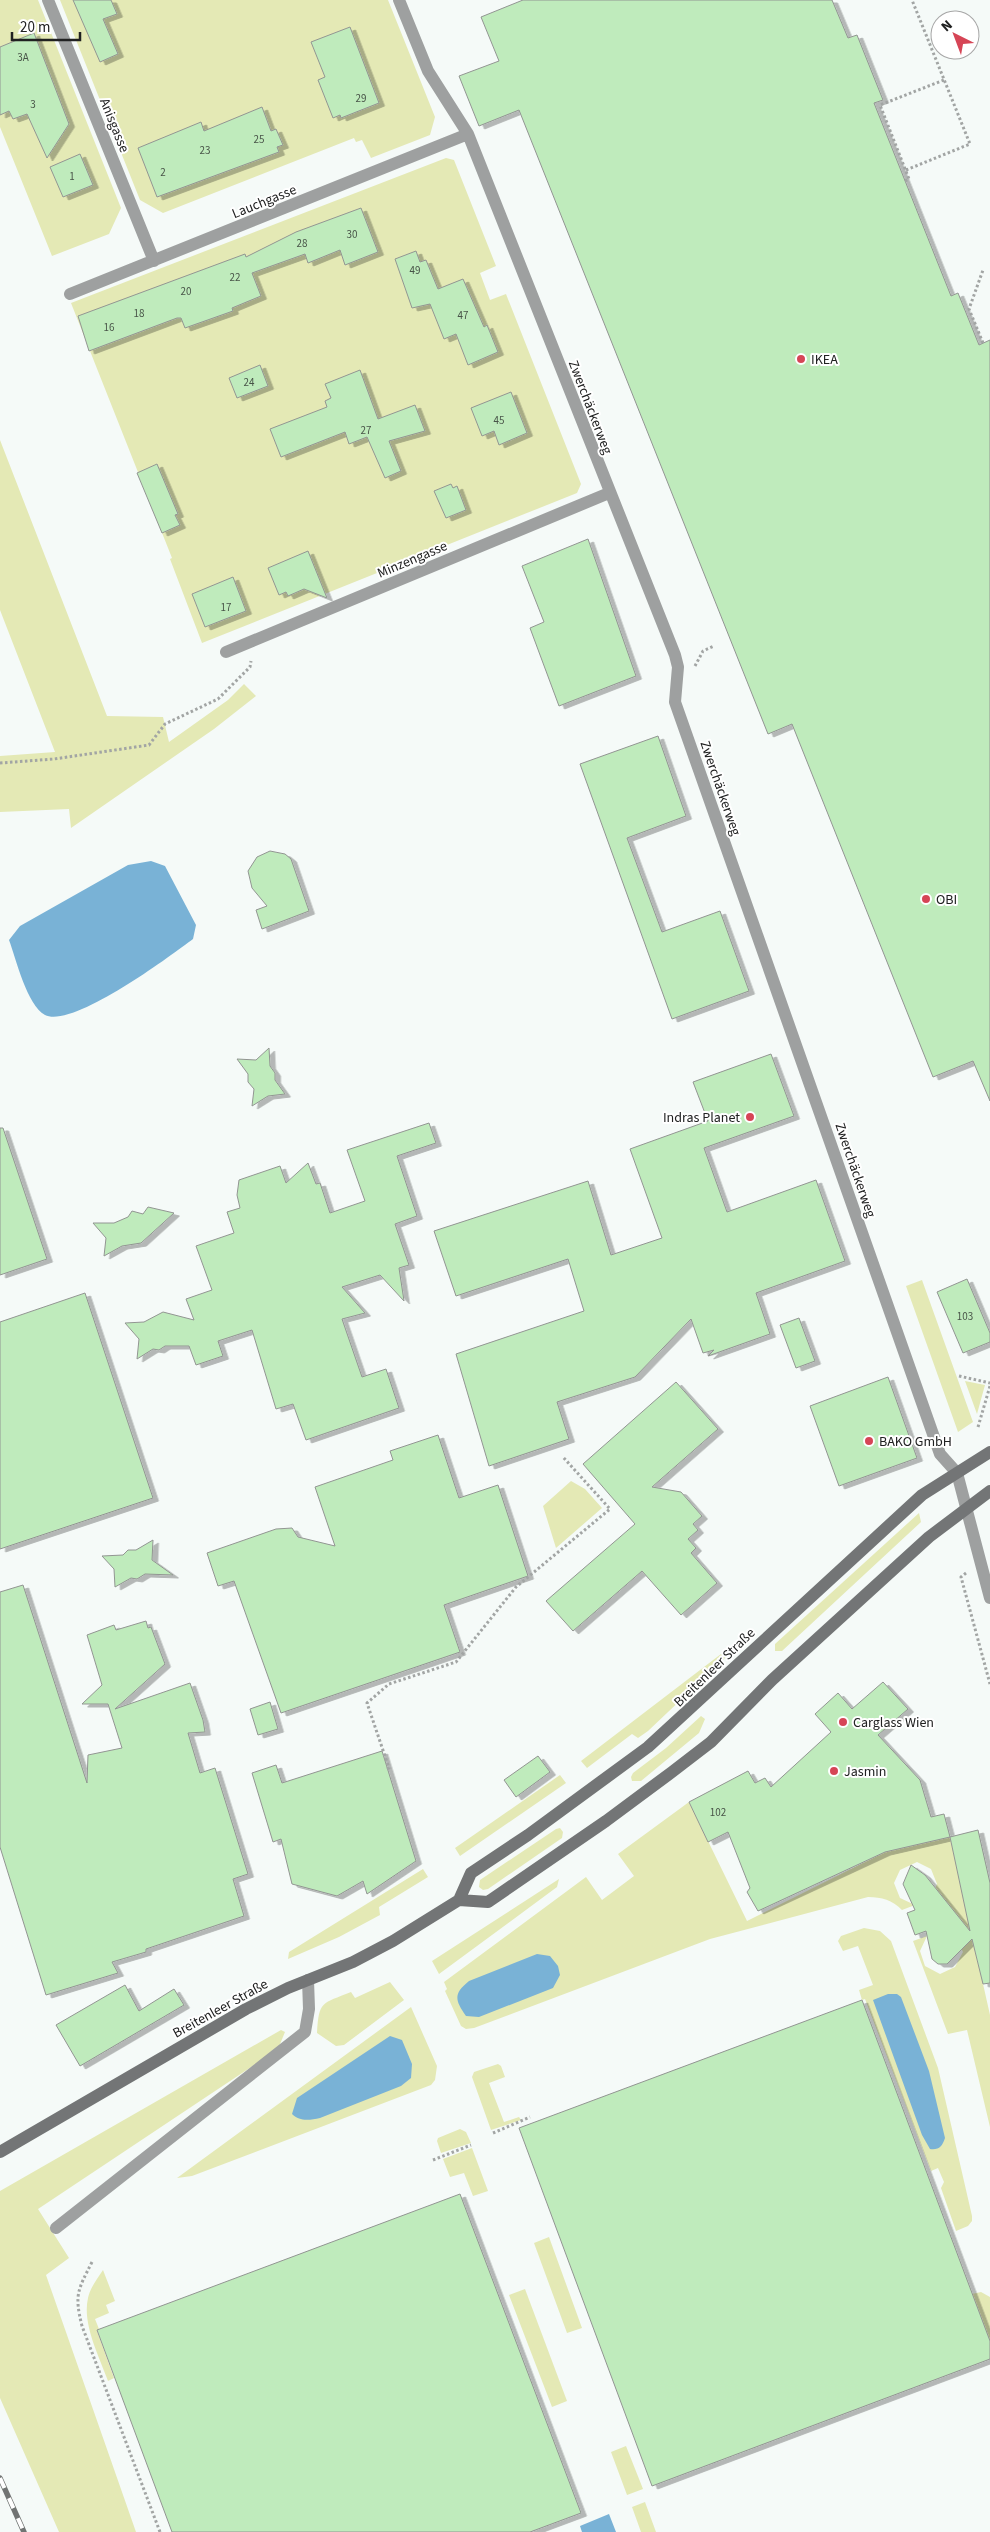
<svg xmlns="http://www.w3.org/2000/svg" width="990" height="2532" font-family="'Source Sans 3',sans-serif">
	<defs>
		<filter id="shadow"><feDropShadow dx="5.5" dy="3" stdDeviation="0" flood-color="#0004"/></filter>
	</defs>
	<rect width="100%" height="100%" fill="#f5faf8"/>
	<!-- green -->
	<path fill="#e4e9b5" d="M0,0h38l83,208 -12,26 -57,22 -52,-129z
		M60,0h328l47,117 -5,18 -59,23 -9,-18 -6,2 -2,-4 -191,75 -23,-13z
		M446,158l8,2 42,106 -16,7 10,27 16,-6 75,190 -4,9 -375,150 -32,-84 2,-1 -101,-255z
		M0,440l107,276 56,1 6,25 59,-42 16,-16 12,12 -42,33 -143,99 -2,-19 -69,3v-56l55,-4 -55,-142z
		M922,1280l51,142 -15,10 -52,-146z
		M965,1381l20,4 -8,29z
		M571,1481l14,8 17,19 -46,40 -13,-42z
		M919,1513l2,9 -139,129h-7v-7z
		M721,1654l5,3 -78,74 -10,7 -6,-4 -45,34 -6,-7z
		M701,1716l4,3 -6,14 -58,48h-9l-1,-4 2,-4 33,-25z
		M560,1775l6,8 -106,73 -5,-8z
		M689,1802l58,119 138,-69 65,-15 40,178v112l-23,-97 -19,4 -35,-93 14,-5 -7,15 5,15 15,8 15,-7 8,-15 -7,-15 -25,-39 6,-14 -6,-15 -14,-7 -17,8 -6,13 6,15 15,7 -13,5c-10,-10 -20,-13 -34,-13l-158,42 -236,89 -8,1 -5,-3 -16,-35 2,-2 -3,-7 142,-105 16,23 32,-24 -16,-22z
		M556,1829l4,-1 3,4 -1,6 -74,51 -5,1 -4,-3 1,-7z
		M423,1869l5,8 -49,30 1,8 -41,22 -51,22 1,-7z
		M559,1879l-2,8 -118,87 -7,-13z
		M864,1928l16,3 11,10 47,127 34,148v5l-4,5 -12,5 -15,-43 3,-6 -6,-14 -7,3 -66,-172 -3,1 -3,-10 14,-5 -15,-39 -15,5 -5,-10 3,-5z
		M390,1982l14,18 -60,45 -8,1 -19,-13c2,-33 5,-29 34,-41l4,6z
		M411,2007l26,59 -2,14 -4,5 -239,91 -15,2z
		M281,2030l4,2 -7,17 -240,160 31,49 -23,17 90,257h-77l-59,-134v-207z
		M498,2064l3,2 4,11 -16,6 15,39 15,-5 2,3 -30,10 -19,-53 2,-5z
		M460,2129l6,3 5,11 -30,10 -4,-12 1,-3z
		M472,2148l16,43 -15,5 -9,-23 -14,4 -7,-18z
		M549,2237l33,91 -15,5 -33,-90z
		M103,2270l12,31 -9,4 3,8 -14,6 4,10 -2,2 17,47 -6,3c-9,-25 -26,-57 -20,-83 2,-10 9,-19 15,-28z
		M525,2289l42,112 -15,6 -43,-112z
		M981,2292l9,5v44l-18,-47z
		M626,2446l17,43 -16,6 -16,-43z
		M645,2502l11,30h-15l-9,-25z"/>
	<!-- water -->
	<path fill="#79b2d6" d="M151,861l14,5 31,59 -3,14c-24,18 -121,90 -148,76 -18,-10 -29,-56 -36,-75l11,-14 108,-61z
		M537,1954l13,2 8,10 2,9 -7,13 -74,29 -13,-1c-11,-16 -13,-22 3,-35z
		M888,1994h9l4,3 28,74 16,67c-3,9 -6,12 -15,11l-8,-14 -49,-135z
		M390,2036l12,4 10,24 -1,14 -10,8 -81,32c-10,2 -20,4 -28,-4l5,-16z
		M609,2514l7,18h-34l-2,-6z"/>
	<!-- building -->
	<path fill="#bfebbc" stroke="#929592" filter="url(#shadow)" d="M73,0h38l6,14 -14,5 15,35 -18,8z
		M523,0h309l16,38 9,-3 26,65 -9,3 77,193 7,-3 21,52 11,-5v761l-17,-40 -40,16 -141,-353 -24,10 -249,-624 -40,16 -20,-50 40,-15 -18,-44z
		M350,27l29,76 -38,15 -1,-3 -7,3 -15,-38 7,-3 -14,-35z
		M34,33l35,91 -22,34 -20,-44 -14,5 -4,-8 -9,4v-68z
		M262,107l9,24 5,-2 7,16 -6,2 2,5 -122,45 -19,-49 63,-26 3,9z
		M80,154l13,31 -30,12 -13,-30z
		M361,208l17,44 -33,13 -5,-15 -32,13 -3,-9 -53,19 9,23 -29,12 1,3 -48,17 -4,-10h-4l-88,33 -11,-35 167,-62 1,3 50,-25z
		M416,251l4,11 6,-2 12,29 25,-10 21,48 3,-2 11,27 -30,13 -12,-31 -12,5 -14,-35 -18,4 -17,-49z
		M260,365l8,21 -31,12 -8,-20z
		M360,370l18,49 37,-14 10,26 -36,10 12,30 -16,7 -18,-41 -18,7 -4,-12 -64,25 -11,-28 57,-22 -2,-6 6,-3 -6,-14z
		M511,392l16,41 -28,12 -5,-14 -12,5 -11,-28z
		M157,464l21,50 -3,1 5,10 -18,8 -25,-60z
		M451,484l2,4 4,-2 9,24 -20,8 -12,-27z
		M588,539l48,137 -77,30 -29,-78 14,-6 -22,-56z
		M308,551l19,47 -23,-9 -16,7 -2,-4 -7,3 -11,-27z
		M233,577l13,34 -41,16 -13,-33z
		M658,736l28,80 -59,22 35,94 58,-21 29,80 -77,28 -92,-255z
		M270,851l15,3 6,5 18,52 -47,18 -6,-19 11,-4 -15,-18 -4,-17 9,-14z
		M269,1048l1,18 5,7v7l10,14 -17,2 -16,10 2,-17 -6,-7v-8l-11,-15 19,1z
		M771,1054l23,62 -90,32 23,64 89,-32 29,81 -89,32 14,41 -62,22 6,-6 -11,3 -12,-34 -56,58 -78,25 12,37 -80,27 -33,-112 128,-43 -16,-52 -112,37 -22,-65 154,-50 23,74 51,-17 -32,-89 78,-28 -15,-39z
		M429,1123l7,20 -39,13 20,60 -22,8 14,41 -10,3 5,33 -24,-26 -38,12 23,26 -23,6 20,58 24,-8 13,39 -93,32 -13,-36 -17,5 -24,-79 -34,11 5,15 -27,9 -7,-19h-24l-6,4 -6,-1 -16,10 2,-20 -14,-16 19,-1 19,-10 31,8 -8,-21 26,-9 -16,-44 38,-13 -7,-21 13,-4 -3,-13 2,-15 41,-14 6,17 22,-20 8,21 4,-1 10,30 35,-12 -18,-51z
		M0,1128h3l44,131 -47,16z
		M148,1207l26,6 -33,30 -19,3 -18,10 2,-18 -13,-15h21l14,-6 4,-6 11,3z
		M967,1279l23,54v9l-27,11 -26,-61z
		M85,1293l68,205 -153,51v-227z
		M799,1318l16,43 -19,7 -16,-43z
		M888,1377l29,81 -78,28 -29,-80z
		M676,1382l42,47 -66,58 29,5 21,24 -9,8 5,6 -10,9 8,9 -5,5 26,30 -36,32 -39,-44 -69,60 -27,-30 89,-77 -52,-60z
		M438,1435l21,63 39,-13 30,91 -84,29 16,47 -179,61 -47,-132 -16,5 -11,-33 69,-24 16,-1 6,9 37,9 -20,-59 78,-27 -3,-9z
		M153,1540l-1,20 21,15 -28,-1 -8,5 -6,-1 -16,9 -1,-18 -12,-13 21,-1 5,-5h8z
		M23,1585l64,198 1,-28 34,-7 -14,-44h-26l20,-19 -15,-50 27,-10 2,5 30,-9 2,7 3,-1 14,37 -50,45 75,-26 13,37 2,12 -17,1 12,40 15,-5 33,106 -15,5 11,37 -98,33v3l-34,10 6,11 -72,22 -46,-148v-255z
		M883,1682l25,27 -30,26 42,45 11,37 13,-3 6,23 -65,15 -127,59 -11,-19 3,-4 -22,-56 -20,10 -19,-40 59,-31 7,12 10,-5 6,9 60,-55 -16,-18 23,-21 14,16z
		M270,1702l8,27 -20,6 -8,-26z
		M382,1751l34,110 -49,33 -4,-13 -26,15 -45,-12 -11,-45 -8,3 -21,-69 24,-8 6,18z
		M538,1756l12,16 -34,25 -12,-17z
		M978,1830l12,53v100l-7,1 -11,-45 -25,25h-9l-6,-5 -6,-28 -11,4 -8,-22 8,-3 -12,-26 8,-19 14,10 45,56 -20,-94z
		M125,1985l14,26 35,-22 10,16 -104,61 -24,-41z
		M862,2000l128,341v18l-338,127 -133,-358z
		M460,2194l121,319 -51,19h-358l-75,-202z"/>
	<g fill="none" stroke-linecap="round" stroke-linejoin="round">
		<!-- path -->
		<path stroke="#a2a5a4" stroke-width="3" stroke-dasharray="2.5 2.5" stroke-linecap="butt" d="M906,170l64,-26 -58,-144
			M905,181l4,-2 -29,-74 64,-25
			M983,343l-14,-34 14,-39
			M695,666l8,-15 11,-5
			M0,763l54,-4 95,-14 16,-21 53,-25 32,-32 1,-6
			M959,1376l31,7
			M978,1427l12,-41
			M966,1573l-5,4 29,107
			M387,1769l2,-1 -22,-65 22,-19 67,-22 60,-75 94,-78 -47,-52
			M493,2133l37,-16
			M433,2160l38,-15
			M92,2262c-14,28 -18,32 -10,64l78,206"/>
		<!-- service -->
		<path stroke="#9ea0a0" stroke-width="12" d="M56,2228l249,-196 4,-23 -1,-29"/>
		<!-- minor -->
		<path stroke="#9ea0a0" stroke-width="12" d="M48,0l106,261
			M399,0l29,71 40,63 207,521 3,12 -3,35 265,752 17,19 33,125
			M70,294l398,-160
			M226,652l383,-159"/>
		<!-- secondary -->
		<path stroke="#737576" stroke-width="12" d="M459,1900l29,2 118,-81 66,-49 39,-30 61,-62 157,-143 61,-46
			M0,2152l246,-143 42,-21 65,-26 40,-21 66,-41 12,-27 57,-38 120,-88 274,-252 68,-43"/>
		<defs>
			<path id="rail" d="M0,2478l24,54"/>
		</defs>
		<!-- rail casing -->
		<use href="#rail" stroke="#717473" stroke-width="5.5"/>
		<!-- rail -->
		<use href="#rail" stroke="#fff" stroke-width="4" stroke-dasharray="11" stroke-linecap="butt"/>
	</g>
	<!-- markers -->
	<g fill="#d64556" stroke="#fff" stroke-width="2">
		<circle cx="801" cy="359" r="5"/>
		<circle cx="926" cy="899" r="5"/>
		<circle cx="750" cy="1117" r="5"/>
		<circle cx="869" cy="1441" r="5"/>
		<circle cx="843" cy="1722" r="5"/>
		<circle cx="834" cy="1771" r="5"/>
	</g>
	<g text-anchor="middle" stroke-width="4" stroke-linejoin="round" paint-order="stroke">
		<!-- number labels -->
		<g font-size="11" fill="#485448">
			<text x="23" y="61">3A</text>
			<text x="361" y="102">29</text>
			<text x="33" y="108">3</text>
			<text x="259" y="143">25</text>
			<text x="205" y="154">23</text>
			<text x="163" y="176">2</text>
			<text x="72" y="180">1</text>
			<text x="352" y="238">30</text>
			<text x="302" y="247">28</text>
			<text x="415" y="274">49</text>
			<text x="235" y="281">22</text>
			<text x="186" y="295">20</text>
			<text x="139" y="317">18</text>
			<text x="463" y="319">47</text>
			<text x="109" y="331">16</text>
			<text x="249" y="386">24</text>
			<text x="499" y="424">45</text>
			<text x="366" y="434">27</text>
			<text x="226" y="611">17</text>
			<text x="965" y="1320">103</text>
			<text x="718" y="1816">102</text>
		</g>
		<!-- street labels -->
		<g font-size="14" fill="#202121" stroke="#fff">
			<text transform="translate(115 125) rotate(68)" y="5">Anisgasse</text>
			<text transform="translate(264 201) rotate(-22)" y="5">Lauchgasse</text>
			<text transform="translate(591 407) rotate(69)" y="5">Zwerchäckerweg</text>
			<text transform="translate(412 559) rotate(-23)" y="5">Minzengasse</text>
			<text transform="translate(721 788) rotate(71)" y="5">Zwerchäckerweg</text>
			<text transform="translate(856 1170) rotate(71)" y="5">Zwerchäckerweg</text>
			<text transform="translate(714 1667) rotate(-44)" y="5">Breitenleer Straße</text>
			<text transform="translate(220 2008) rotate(-29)" y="5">Breitenleer Straße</text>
		</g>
		<!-- poi labels -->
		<g font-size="14" fill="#202121" stroke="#fff" text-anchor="start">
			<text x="811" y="364">IKEA</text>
			<text x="936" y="904">OBI</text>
			<text x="740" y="1122" text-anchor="end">Indras Planet</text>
			<text x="879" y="1446">BAKO GmbH</text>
			<text x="853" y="1727">Carglass Wien</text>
			<text x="844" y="1776">Jasmin</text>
		</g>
	</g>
	<!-- north arrow -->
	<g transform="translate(955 35) rotate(318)"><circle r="24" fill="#ffffff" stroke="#a6a6a6"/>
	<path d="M0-4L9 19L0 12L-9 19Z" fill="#d64556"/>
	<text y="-8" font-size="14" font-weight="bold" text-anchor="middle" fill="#202121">N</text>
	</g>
	<!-- scale -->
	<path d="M12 32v8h68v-8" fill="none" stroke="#202121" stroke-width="2.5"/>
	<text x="20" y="32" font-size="15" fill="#202121" stroke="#ffffff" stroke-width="4" paint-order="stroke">20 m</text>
</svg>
